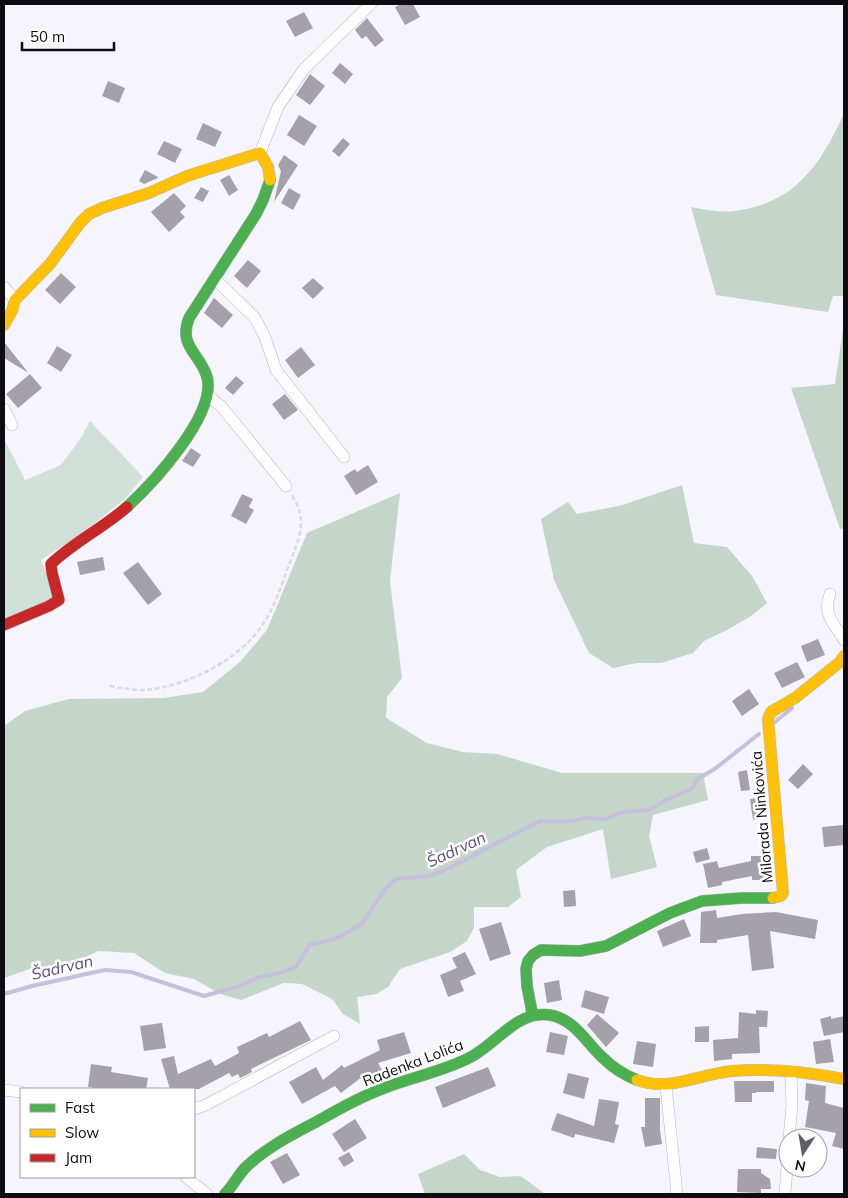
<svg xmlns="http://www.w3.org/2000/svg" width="848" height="1198" font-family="Mulish,sans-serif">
	<rect width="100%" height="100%" fill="#f6f4fc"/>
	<!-- green -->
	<path fill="#d2e1d8" d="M90,421l53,56 -18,22 -47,37 -37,24 14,36 -51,26v-183l21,41 36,-15 20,-27z"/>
	<!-- forest -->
	<path fill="#c4d6ca" d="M844,114v182h-11l-5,16 -112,-17 -25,-88c13,2 29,6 43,4 62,-8 85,-45 110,-97z
		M844,323v205l-4,1 -49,-141 44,-4z
		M682,485l12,58 33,4 25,29 15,27 -16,13 -22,13 -25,12 -11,12 -32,10h-24l-24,5 -24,-15 -35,-73 -13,-61 27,-17 9,12 42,-8z
		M400,493l-10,88 12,97 -15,19 -1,21 41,25 35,9 35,2 65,19h141l5,27 -55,15 -4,21 8,31 -46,12 -8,-50 -56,18 -31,23 5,27 -13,10h-34v21l-7,13 -17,11 -50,17 -12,18 -12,7 -19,3 3,27 -17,-10 -11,-15 -30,-15 -18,-1 -43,17 -21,-6 -26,-15 -29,-6 -31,-20 -36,-2 -34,17 -29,-1 -31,11v-252l21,-15 44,-12 95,-1 39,-6 37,-30 27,-32 40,-97z
		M464,1154l16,16 20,7 21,-1 24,18h-120l-7,-20z"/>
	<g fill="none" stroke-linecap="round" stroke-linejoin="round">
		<!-- stream -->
		<path stroke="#c8bfdc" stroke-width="4" d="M775,722l17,-14
			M4,994l28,-8 73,-16 26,2 73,24 36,-10 19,-9 21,-4 16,-6 13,-22 26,-6 27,-15 23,-35 11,-10 33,-3 14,-5 97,-50h32l13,-3 20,1 18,-7 27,-2 14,-9 27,-12 7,-10 18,-11 43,-34"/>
	</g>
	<!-- building -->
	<path fill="#a4a1ab" d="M401,4h12l7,13 -15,8 -10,-18z
		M304,12l9,16 -18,9 -9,-16z
		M367,18l17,22 -9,7 -9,-11 -4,3 -7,-9z
		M340,63l13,11 -8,10 -13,-11z
		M310,74l15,12 -15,19 -14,-10z
		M108,81l17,7 -6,15 -17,-7z
		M299,115l18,11 -13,20 -17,-11z
		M203,123l19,9 -7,15 -19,-8z
		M343,138l7,6 -11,13 -7,-6z
		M164,141l18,8 -7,14 -18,-9z
		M284,155l14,10 -24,37 7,-31 -3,-6z
		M145,170l13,7v1l-14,6 -5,-3z
		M229,175l9,15 -9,6 -9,-16z
		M201,187l8,4 -6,11 -9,-4z
		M289,188l12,7 -8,15 -12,-7z
		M174,193l12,13 -6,6 5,5 -16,15 -18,-20z
		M248,260l13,11 -14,17 -13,-12z
		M61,273l15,14 -16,17 -15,-14z
		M313,278l11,10 -11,11 -11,-11z
		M214,298l19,17 -11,13 -18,-15z
		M4,342l23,29v1l-23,-14z
		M57,346l15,9 -11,17 -14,-9z
		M301,347l14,18 -17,13 -13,-18z
		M30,374l12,14 -24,20 -12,-14z
		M236,376l8,7 -11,12 -8,-7z
		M285,394l13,16 -14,10 -12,-16z
		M191,448l10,7 -8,12 -11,-6z
		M368,465l10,17 -22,13 -12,-19 11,-7 2,3z
		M242,494l11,5 -4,8 5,3 -8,14 -15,-8z
		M103,557l2,13 -25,5 -3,-13z
		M138,562l24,32 -14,11 -25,-32z
		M818,639l7,16 -18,7 -6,-16z
		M797,662l8,15 -23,11 -8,-15z
		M749,689l10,15 -17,12 -10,-15z
		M803,764l10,10 -15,15 -10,-9z
		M747,770l3,20 -9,1 -3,-19z
		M765,797l1,21 -13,2 -3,-21z
		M844,825v20l-20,2 -2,-20z
		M707,848l3,11 -14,4 -3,-11z
		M751,856h19l2,24h-20v-4l-30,6v3l-14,3 -5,-24 14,-3 2,7 32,-7z
		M575,890l1,16 -12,1 -1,-16z
		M716,910l1,8 25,-4 34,-2 42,8 -3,19 -45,-8 4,37 -22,3 -4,-36 -31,5v3h-17l1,-31z
		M684,919l7,17 -28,11 -6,-16z
		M501,922l10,32 -21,7 -11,-32z
		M465,952l11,22 -16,7 4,10 -16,6 -8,-22 17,-7 -5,-10z
		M559,980l3,20 -15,3 -3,-20z
		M585,990l24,7 -5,17 -23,-7z
		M756,1010l12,1 -1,16h-8l1,26 -28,1v5l-18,2 -1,-21 25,-2 1,-26 17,2z
		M597,1014l22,19 -13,14 -19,-22z
		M831,1016v3l13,-3v16l-20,4 -4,-17z
		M300,1021l11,19 -60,29 1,3 -12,6 -2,-4 -6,3 -3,-4 -30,16h-29l-9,-30 13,-3 4,18 33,-15 4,7 24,-13 -2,-6 30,-14 2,4z
		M162,1023l4,25 -22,3 -4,-25z
		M709,1026v16h-14v-15z
		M404,1032l7,21 -33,10 4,7 -18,9 -2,-2 -21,16 -6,-7 -33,18 -13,-22 27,-15 7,13 19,-15 2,3 36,-18 -3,-10z
		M550,1032l18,4 -4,19 -18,-3z
		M830,1039l4,23 -18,2 -3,-22z
		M637,1041l19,3 -3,23 -20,-3z
		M91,1064l21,3 -1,5 37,6 -2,11h-44l-14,-2z
		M488,1067l8,19 -53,22 -8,-21z
		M568,1073l21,5 -5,21 -21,-6z
		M734,1081h40v11h-18v1h-4v9h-17z
		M806,1083l20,3 -1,17 19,5v41l-12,-3 4,-13 -31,-6 4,-26 -4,-1z
		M645,1098h15v32l2,14 -17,3 -4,-20h4z
		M599,1099l20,3 -4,22 4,1 -5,18 -39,-9 -1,4 -23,-8 6,-17 37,13z
		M355,1119l12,19 -23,14 -12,-18z
		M757,1147l20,2 -1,10 -20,-1z
		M349,1152l5,9 -10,6 -6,-9z
		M287,1153l13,22 -17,9 -13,-22z
		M738,1169h23v4l9,6 1,10h-10v4l-24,-1z"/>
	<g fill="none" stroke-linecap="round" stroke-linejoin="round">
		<defs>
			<path id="street" d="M260,153l18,-46 26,-38 67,-65
				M214,278l41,40 10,19 11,33 68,87
				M4,287l11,13
				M207,395l14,11 65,80
				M4,409l8,16
				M830,594c-8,21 4,29 14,46
				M666,1086l11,108
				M4,1090l17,2
				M194,1109l12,-4 128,-69
				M789,1138l3,-33 -1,-32
				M186,1177l21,17
				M785,1194l3,-41"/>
			<path id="fast" d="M127,507c26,-24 90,-93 80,-130 -7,-24 -29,-30 -18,-59l67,-104 7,-14 7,-20
				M530,1016l2,-4 -5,-26 -1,-17 2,-8 5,-6 8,-5 39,1 26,-5 64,-33 32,-12 40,-3h31
				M225,1194c8,-8 13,-19 21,-27 20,-19 45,-32 70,-45 23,-13 46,-26 71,-35 27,-10 56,-16 82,-29 27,-13 47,-48 81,-43 24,4 36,27 52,42 10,10 22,18 35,23"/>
			<path id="slow" d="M4,325l8,-14 3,-11 35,-36 30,-41 9,-9 13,-6 47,-15 38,-17 73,-23 8,14 2,13
				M773,898l8,-2 2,-3 -15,-174 3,-7 24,-14 45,-36 4,-6
				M637,1080c32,12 63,-6 95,-9 37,-3 75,1 112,8"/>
			<path id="jam" d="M4,625l45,-19 10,-6 -7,-27 -1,-9c23,-22 52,-36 76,-57"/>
		</defs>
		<!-- street casing -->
		<use href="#street" stroke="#b8b6bd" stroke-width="12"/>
		<!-- fast casing -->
		<use href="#fast" stroke="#b8b6bd" stroke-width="12"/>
		<!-- slow casing -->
		<use href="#slow" stroke="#b8b6bd" stroke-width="12"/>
		<!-- jam casing -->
		<use href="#jam" stroke="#b8b6bd" stroke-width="12"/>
		<!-- path -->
		<path stroke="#dbdadd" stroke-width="2.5" stroke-dasharray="5 2.5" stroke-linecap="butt" d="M4,592l34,-17
			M110,686c11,2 22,4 34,4 42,-3 96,-30 119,-66 12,-17 18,-39 26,-59 10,-27 20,-45 2,-71"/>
		<!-- street -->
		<use href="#street" stroke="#fefdff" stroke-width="11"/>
		<!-- fast -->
		<use href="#fast" stroke="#4caf50" stroke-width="11"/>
		<!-- slow -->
		<use href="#slow" stroke="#ffc107" stroke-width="11"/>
		<!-- jam -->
		<use href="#jam" stroke="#c62828" stroke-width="11"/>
	</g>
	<g text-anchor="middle" stroke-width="5" stroke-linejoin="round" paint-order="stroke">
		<!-- street labels -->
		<g font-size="15" fill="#0e0c11" stroke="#fff">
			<text transform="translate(762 817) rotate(-95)" y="5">Milorada Ninkovića</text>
			<text transform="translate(413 1063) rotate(-21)" y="5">Radenka Lolića</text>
		</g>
		<!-- water labels -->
		<g font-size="16" font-style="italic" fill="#5e4b7e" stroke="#fff">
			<text transform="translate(456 849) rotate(-25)" y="6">Šadrvan</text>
			<text transform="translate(62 967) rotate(-13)" y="6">Šadrvan</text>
		</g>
	</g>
	<!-- border -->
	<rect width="848" height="1198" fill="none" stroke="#0e0c11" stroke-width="10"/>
	<!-- legend -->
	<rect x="20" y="1088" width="175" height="90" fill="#ffffff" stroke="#9f9ea0"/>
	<rect x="30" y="1104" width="25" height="8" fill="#4caf50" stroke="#9f9ea0"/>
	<text x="65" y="1113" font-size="15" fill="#0e0c11">Fast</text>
	<rect x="30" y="1129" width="25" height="8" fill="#ffc107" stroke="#9f9ea0"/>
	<text x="65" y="1138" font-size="15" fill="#0e0c11">Slow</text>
	<rect x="30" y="1154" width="25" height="8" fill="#c62828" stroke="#9f9ea0"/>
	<text x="65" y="1163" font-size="15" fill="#0e0c11">Jam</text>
	<!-- north arrow -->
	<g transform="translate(803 1153) rotate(192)"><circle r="24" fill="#ffffff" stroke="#9f9ea0"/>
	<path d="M0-4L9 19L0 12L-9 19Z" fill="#5f5d63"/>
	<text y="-8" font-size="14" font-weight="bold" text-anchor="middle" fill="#0e0c11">N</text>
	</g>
	<!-- scale -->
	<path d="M22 42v8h92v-8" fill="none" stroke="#0e0c11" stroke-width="2.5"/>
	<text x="30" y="42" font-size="15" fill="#0e0c11" stroke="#ffffff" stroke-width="4" paint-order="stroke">50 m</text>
</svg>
